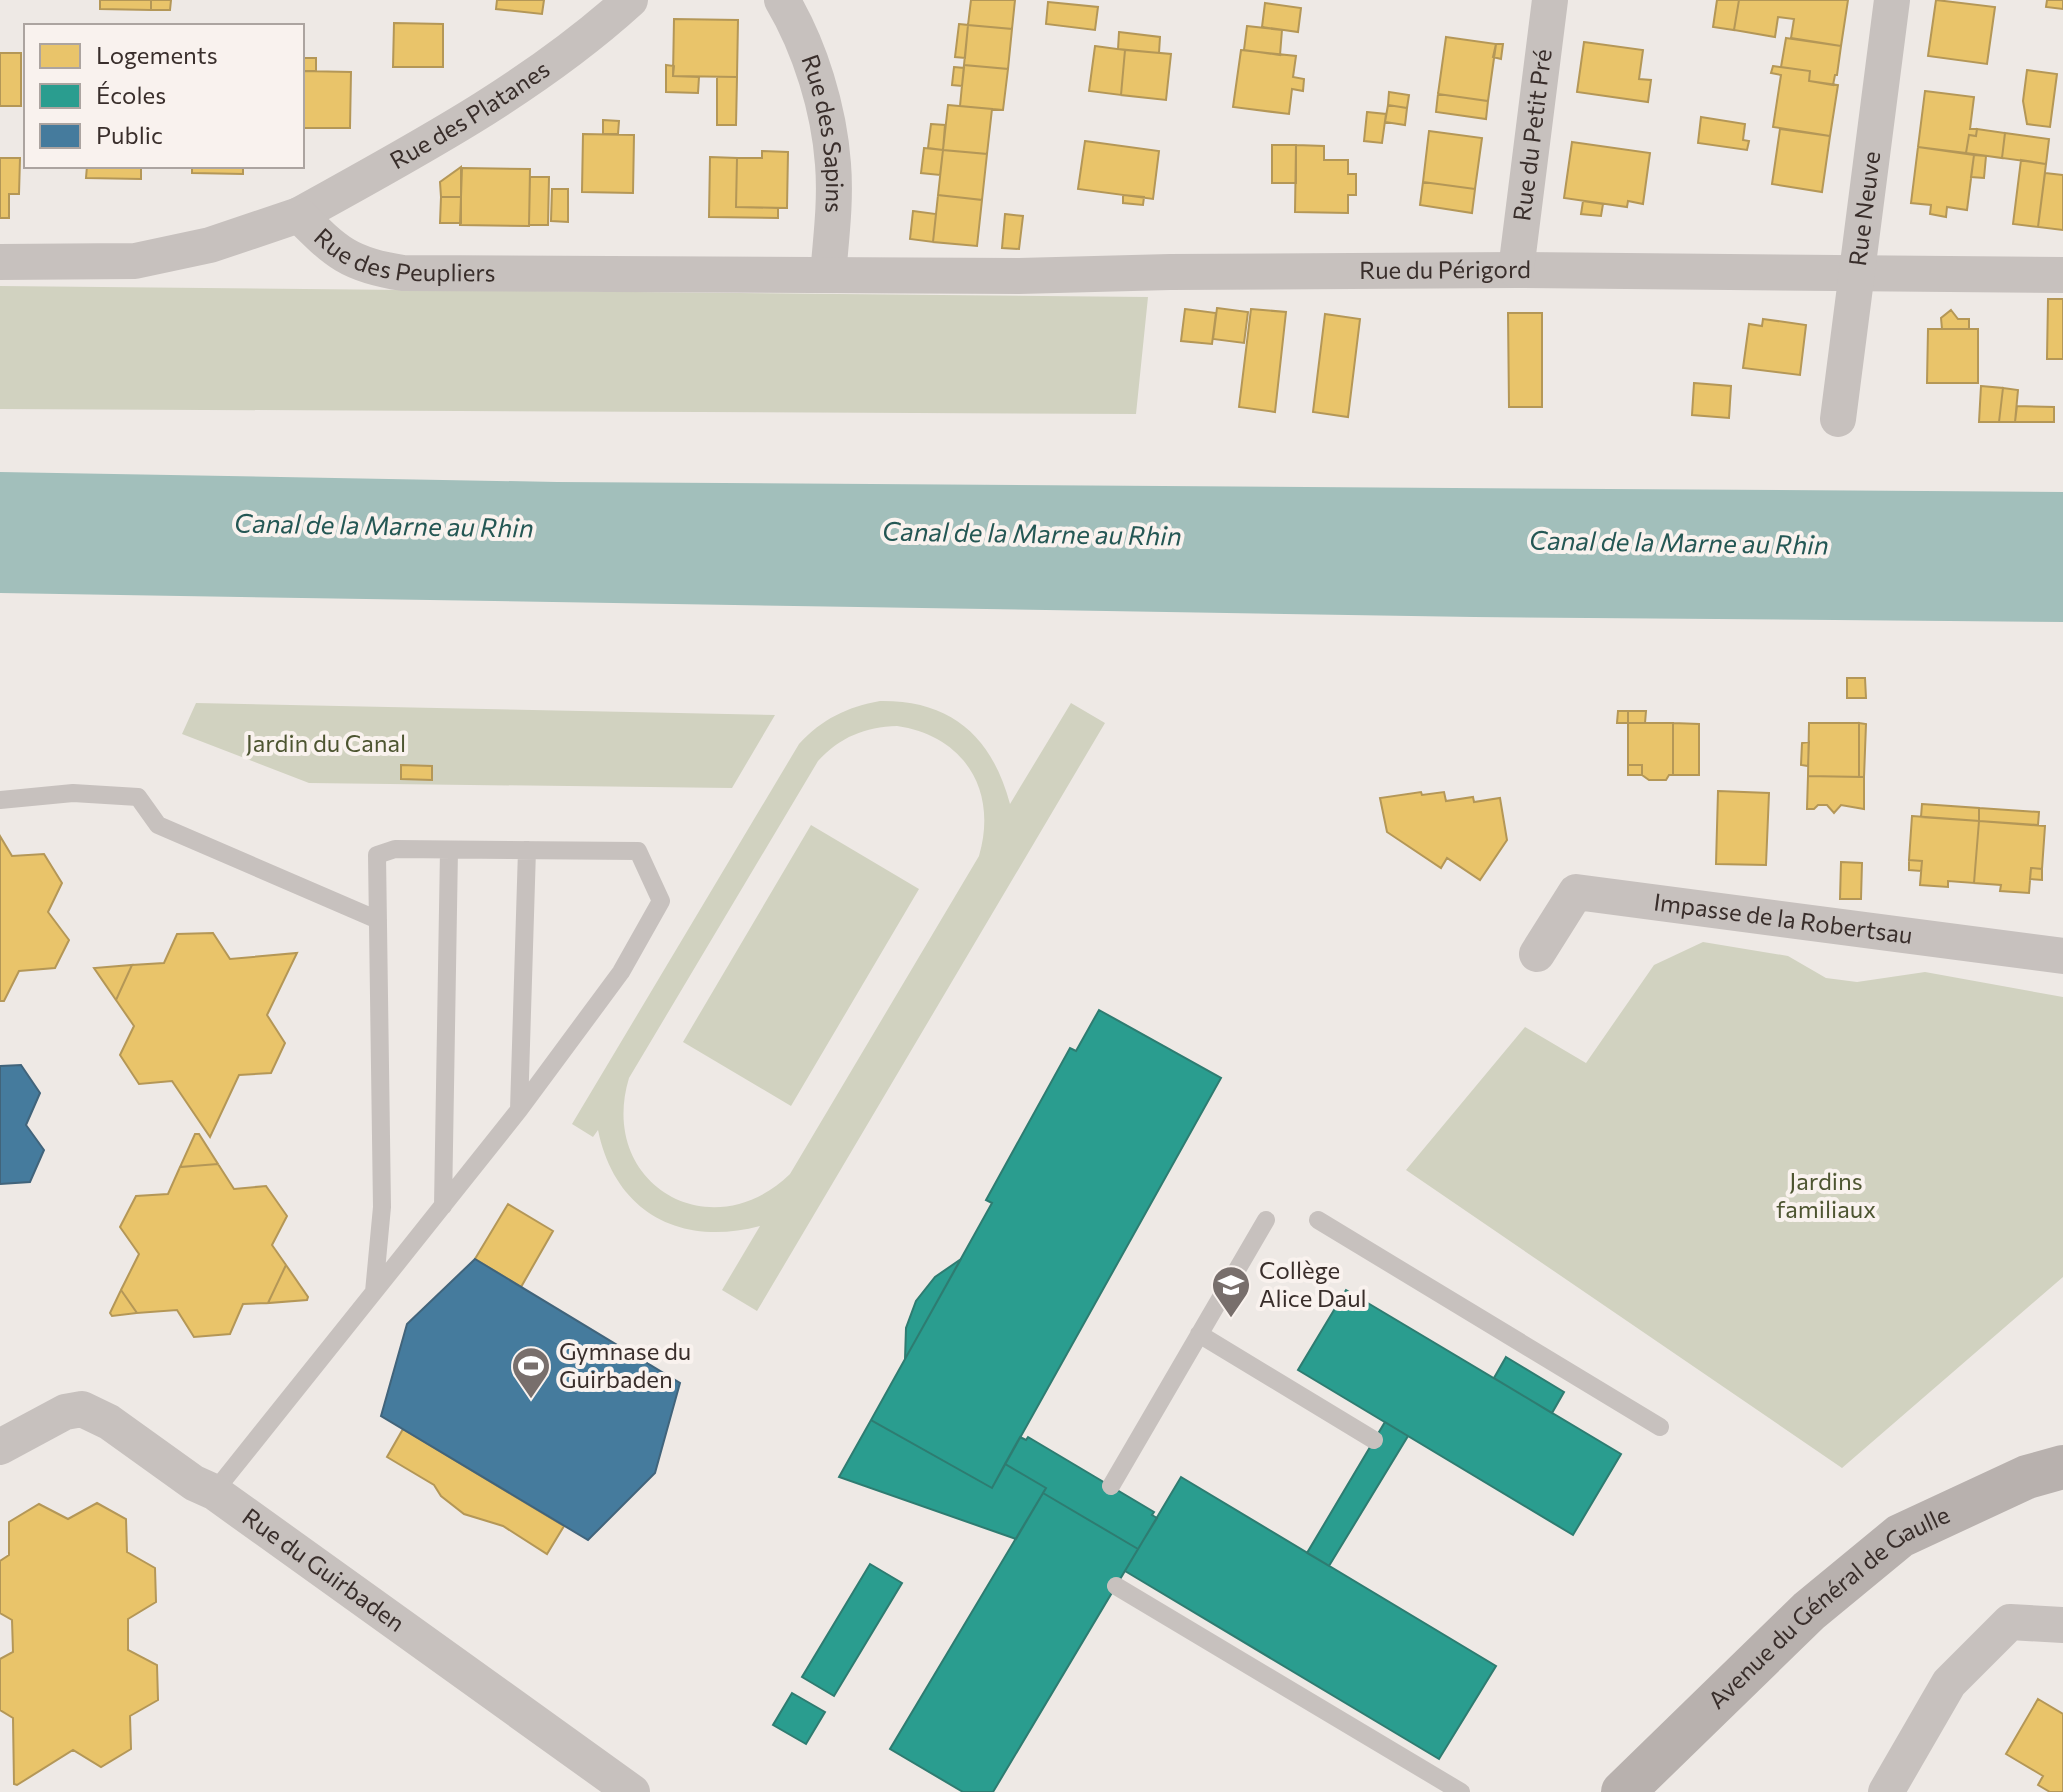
<svg xmlns="http://www.w3.org/2000/svg" width="2063" height="1792" font-family="Commissioner,sans-serif">
	<rect width="100%" height="100%" fill="#eee9e5"/>
	<!-- green -->
	<path fill="#d1d2c0" fill-rule="evenodd" d="M0,286l1148,11 -12,117 -1136,-5z
		M880,701c72,-1 112,36 130,103l61,-101 34,20 -348,588 -35,-21 38,-64c-79,21 -145,-13 -162,-96l-5,7 -21,-13 227,-380c23,-25 48,-37 81,-43zM897,726c68,10 101,65 82,130l-189,318c-79,77 -193,10 -161,-96l189,-317c22,-24 47,-34 79,-35z
		M196,703l579,12 -43,73 -423,-5 -127,-49z
		M811,825l108,64 -128,217 -108,-64z
		M1703,942l85,14 38,22 31,4 68,-10 138,25v280l-221,191 -436,-298 119,-143 61,36 68,-98z"/>
	<!-- water -->
	<path fill="#a2bfbb" d="M0,472l557,10 1506,10v130l-589,-5 -1474,-24z"/>
	<!-- homes -->
	<path fill="#e9c46a" stroke="#b49757" stroke-width="2" d="M100,0h51v10l-51,-1z
		M151,0h20l-1,10h-19z
		M497,0h47l-2,14 -46,-5z
		M971,0h44l-3,29 -44,-4z
		M1717,0h22l-5,30 -21,-3z
		M1739,0h109l-7,46 -50,-8 3,-19 -16,-2 -3,20 -41,-7z
		M1936,0l59,7 -8,57 -59,-8z
		M2047,0h16v9l-17,-2z
		M1048,2l50,5 -3,23 -49,-6z
		M1265,3l36,5 -3,24 -36,-5z
		M674,19l64,1 -1,57 -64,-1z
		M394,23l49,1v43h-50z
		M959,24l9,1 -3,33 -10,-1z
		M968,25l44,4 -4,40 -44,-4z
		M1247,26l35,4 -2,25 -36,-5z
		M1119,32l41,5 -1,16 -41,-4z
		M1446,37l50,7 -8,57 -50,-7z
		M1786,38l55,8 -4,29h-2l-2,10 -24,-4 1,-10 -29,-4z
		M1584,42l59,8 -4,29 12,1 -3,22 -71,-10z
		M1496,44h7l-2,15 -8,-2z
		M1095,46l30,4 -4,45 -32,-4z
		M1125,50l46,4 -5,46 -45,-5z
		M1241,50l55,6 -3,21 11,2 -1,12 -11,-2 -3,25 -56,-7z
		M0,53h21v53h-21z
		M302,58h14v13h-14z
		M666,65l8,1 -1,10 26,1 -1,16 -32,-1z
		M964,65l44,4 -5,41 -43,-4z
		M1773,66l37,5 -1,10 29,4 -8,51 -57,-9 8,-52 -10,-2z
		M954,67l10,1 -2,18 -10,-1z
		M2027,70l30,4 -7,53 -23,-3 -4,-23z
		M302,71l49,1 -1,56h-48z
		M717,77h20l-1,48h-19z
		M1925,91l49,6 -4,32h7l-1,7 -7,-1 -3,18 -48,-6z
		M1389,92l20,3 -2,13 -19,-3z
		M1438,94l50,7 -2,18 -50,-7z
		M948,105l44,4 -5,45 -44,-4z
		M1388,105l19,3 -2,17 -20,-3z
		M1367,112l19,2 -4,29 -18,-2z
		M1701,117l44,7 -2,16 6,1 -2,9 -49,-7z
		M603,120l16,1 -1,13h-15z
		M931,124l14,1 -2,25 -15,-2z
		M1780,129l50,7 -8,56 -50,-8z
		M1977,129l28,4 -3,25 -36,-5 3,-18 7,1z
		M1429,131l53,7 -7,51 -52,-7z
		M2005,133l44,6 -3,25 -44,-6z
		M583,134l51,1 -1,58 -51,-1z
		M1085,141l74,10 -6,48 -75,-10z
		M1572,142l78,11 -7,51 -15,-3 -1,6 -63,-9z
		M1272,145h24v38h-24z
		M1296,145l28,1v14h24v14h8v21h-8v18l-53,-1z
		M1918,147l56,8 -7,55 -20,-3 -1,10 -16,-3 1,-9 -20,-2z
		M924,148l19,2 -3,25 -19,-2z
		M943,150l44,4 -5,46 -44,-5z
		M762,151l26,1 -1,56 -51,-1 1,-49h25z
		M1974,155l12,1 -2,22 -13,-1z
		M710,157l27,1 -1,49 42,1v10l-69,-1z
		M0,158h20l-1,36h-10v24h-9z
		M2021,160l25,4 -8,63 -25,-3z
		M87,166h54v13l-55,-1z
		M192,166h51v8l-51,-1z
		M461,167v30h-20l-1,-15z
		M462,168l68,1 -1,57 -69,-1z
		M2045,173l18,2v55l-25,-3z
		M530,177h19l-1,48h-19z
		M1423,182l52,7 -3,24 -52,-8z
		M552,189h16v33l-17,-1z
		M938,195l44,5 -5,46 -44,-4z
		M1123,195l21,2 -1,8 -20,-2z
		M441,197h20v26h-21z
		M1583,201l20,3 -2,12 -20,-2z
		M913,211l23,3 -3,28 -23,-3z
		M1005,214l18,2 -4,33 -17,-1z
		M2048,299h15v60h-16z
		M1217,308l31,4 -4,31 -31,-4z
		M1185,309l31,4 -4,31 -31,-3z
		M1251,309l35,3 -11,100 -36,-5z
		M1951,310l7,9h11v10h-27l-1,-11z
		M1508,313h34v94h-33z
		M1325,314l35,5 -12,98 -35,-5z
		M1763,319l43,6 -6,50 -57,-7 6,-44 13,2z
		M1928,329h50v54h-51z
		M1694,383l37,3 -2,32 -37,-3z
		M1981,386l22,2 -4,34h-20z
		M2003,388l15,2 -3,32h-16z
		M2017,406l37,1v15h-39z
		M1847,678h18l1,20h-19z
		M1618,711h10v12h-11z
		M1628,711h18l-1,12h-17z
		M1628,723h45v52h-4l-3,5h-17l-7,-5v-10h-14z
		M1673,723l26,1v51h-26z
		M1809,723h50v54l-51,-1z
		M1859,723l7,1 -2,53h-5z
		M1809,742l-1,24 -7,-1 1,-22z
		M401,765l31,1v14l-31,-1z
		M1628,765h14v10h-14z
		M1808,776l56,1v32l-23,-4 -7,8 -7,-8h-9l-4,4h-7z
		M1718,791l51,2 -3,72 -50,-1z
		M1421,792l1,3 22,-3 2,9 27,-4 1,5 26,-4 7,42 -27,40 -33,-22 -6,10 -54,-36 -7,-34z
		M1922,804l57,4v13l-58,-4z
		M1979,808l60,4 -1,13 -59,-4z
		M1912,816l67,5 -5,62 -26,-2v6l-28,-2 2,-24 -13,-1z
		M1979,821l66,5 -3,43 -11,-1 -2,25 -29,-2 1,-6 -27,-2z
		M0,836l12,20 32,-2 18,29 -14,29 21,28 -14,28 -36,3 -15,30h-4z
		M1909,860l13,1 -1,10 -12,-1z
		M1841,862l21,1 -1,36h-21z
		M2031,868l11,1v11l-12,-1z
		M213,933l17,26 67,-6 -30,62 18,28 -14,30 -32,2 -29,62 -38,-56 -33,3 -19,-29 14,-29 -18,-26 16,-35 32,-2 13,-29z
		M132,965l-16,35 -22,-32z
		M195,1134h4l19,30 -38,3z
		M218,1164l16,25 32,-3 21,30 -15,29 14,20 -18,38 -25,1 -13,30 -36,3 -17,-27 -40,3 -16,-23 18,-36 -19,-27 16,-31 32,-2 12,-27z
		M508,1204l45,27 -32,56 -46,-28z
		M286,1265l22,32 -1,3 -39,3z
		M121,1290l16,23 -25,3 -2,-3z
		M403,1429l161,97 -17,28 -44,-28 -39,-12 -23,-18 -7,-11 -47,-28z
		M97,1503l29,16 1,33 28,16 1,34 -28,17v31l29,15 1,35 -28,16 1,33 -30,18 -28,-17 -56,35 -3,-1 -1,-66 -13,-8v-51l13,-7 -1,-32 -12,-7v-52l9,-6v-33l30,-18 29,15z
		M2038,1699l25,15v78h-13l-12,-7 5,-9 -37,-22z"/>
	<!-- schools -->
	<path fill="#2a9d8f" stroke="#2e7c71" stroke-width="2" d="M1099,1010l122,68 -229,410 -121,-68 121,-217 -6,-3 84,-152 6,3z
		M961,1259l-56,100 1,-31 10,-27 19,-24z
		M1346,1290l275,164 -48,81 -275,-165z
		M1506,1357l58,35 -12,21 -58,-35z
		M871,1420l121,68 13,-24 41,24 -30,51 -177,-62z
		M1385,1422l23,14 -79,130 -22,-13z
		M1020,1437l6,3 2,-3 126,75 -2,3 5,3 -19,31 -95,-56 3,-5 -41,-24z
		M1181,1477l315,189 -57,93 -314,-188z
		M1043,1493l95,56 -145,243h-30l-73,-43z
		M870,1564l32,19 -68,113 -32,-19z
		M792,1693l33,19 -19,32 -33,-19z"/>
	<!-- public -->
	<path fill="#457b9d" stroke="#41647b" stroke-width="2" d="M21,1065l19,28 -14,32 18,25 -14,32 -30,2v-118z
		M475,1259l205,124 -25,90 -67,67 -207,-124 26,-92z"/>
	<g fill="none" stroke-linecap="round" stroke-linejoin="round">
		<!-- lane -->
		<path stroke="#c7c1be" stroke-width="18" d="M0,800l73,-7 65,4 20,28 220,95
			M519,1110l8,-260
			M443,1206l6,-356
			M1318,1220l342,207
			M1199,1334l175,106
			M1111,1486l155,-266
			M214,1492l160,-200 8,-85 -5,-352 18,-6 243,2 23,50 -40,71 -102,138 -145,182
			M1116,1586l345,206"/>
		<!-- street -->
		<g stroke="#c7c1be" stroke-width="36">
			<path id="s1" d="M782,0c28,47 47,109 51,164 3,37 -2,75 -5,111"/>
			<path id="s2" d="M299,215c115,-64 233,-126 331,-215"/>
			<path id="s3" d="M0,262l135,-1 75,-16 89,-30c37,37 50,50 104,58l616,3 151,-4 346,-2 547,5"/>
			<path id="s4" d="M1516,270l34,-270"/>
			<path id="s5" d="M1838,419l54,-419"/>
			<path id="s6" d="M1537,954l39,-62 487,64"/>
			<path id="s7" d="M0,1447l65,-35 17,-3 27,13 85,61 20,9 418,300"/>
			<path d="M1886,1792l63,-109 61,-61 53,3"/>
		</g>
		<!-- secondary -->
		<path stroke="#b8b1ae" stroke-width="44" id="s8" d="M1623,1792l186,-181 91,-75 127,-59 36,-10"/>
	</g>
	<!-- icons -->
	<defs>
		<symbol id="school-pin" viewBox="-11 -11 22 30"><path d="M0 17L-7.5 6A9.5 9.5 0 1 1 7.5 6Z" fill="#786f6c" stroke="#f9f2ee"/><path d="M0-5L7-2L0 1L-7-2ZM-4 1L0 2.5L4 1V4Q0 6-4 4Z" fill="#fff"/></symbol>
		<symbol id="stadium-pin" viewBox="-11 -11 22 30"><path d="M0 17L-7.5 6A9.5 9.5 0 1 1 7.5 6Z" fill="#786f6c" stroke="#f9f2ee"/><path d="M0-5a6.5 5 0 1 0 0 10a6.5 5 0 1 0 0-10ZM-3.5-1.8h7v3.6h-7Z" fill="#fff"/></symbol>
	</defs>
	<g fill-rule="evenodd">
		<use href="#school-pin" x="1209" y="1263" width="44" height="60"/>
		<use href="#stadium-pin" x="509" y="1344" width="44" height="60"/>
	</g>
	<g text-anchor="middle" stroke-width="8" stroke-linejoin="round" paint-order="stroke">
		<!-- street labels -->
		<g font-size="24" fill="#392e2b" stroke="#f9f2ee">
			<text dy="8" stroke="none"><textPath href="#s2" startOffset="198">Rue des Platanes</textPath></text>
			<text dy="8" stroke="none"><textPath href="#s1" startOffset="142">Rue des Sapins</textPath></text>
			<text dy="8" stroke="none"><textPath href="#s4" startOffset="136">Rue du Petit Pré</textPath></text>
			<text dy="8" stroke="none"><textPath href="#s5" startOffset="212">Rue Neuve</textPath></text>
			<text dy="8" stroke="none"><textPath href="#s3" startOffset="426">Rue des Peupliers</textPath></text>
			<text dy="8" stroke="none"><textPath href="#s3" startOffset="1470">Rue du Périgord</textPath></text>
			<text dy="8" stroke="none"><textPath href="#s6" startOffset="282">Impasse de la Robertsau</textPath></text>
			<text dy="8" stroke="none"><textPath href="#s7" startOffset="382">Rue du Guirbaden</textPath></text>
			<text dy="8" stroke="none"><textPath href="#s8" startOffset="278">Avenue du Général de Gaulle</textPath></text>
		</g>
		<!-- park labels -->
		<g font-size="24" fill="#4d5531" stroke="#f9f2ee">
			<text x="326" y="752">Jardin du Canal</text>
			<text x="1826" y="1190">Jardins<tspan x="1826" dy="28">familiaux</tspan></text>
		</g>
		<!-- poi labels -->
		<g font-size="24" fill="#392e2b" stroke="#f9f2ee" text-anchor="start">
			<text x="1259" y="1279">Collège<tspan x="1259" dy="28">Alice Daul</tspan></text>
			<text x="559" y="1360">Gymnase du<tspan x="559" dy="28">Guirbaden</tspan></text>
		</g>
		<!-- water labels -->
		<g font-size="26" font-style="italic" fill="#245754" stroke="#f9f2ee">
			<text transform="translate(384 526) rotate(1)" y="9">Canal de la Marne au Rhin</text>
			<text transform="translate(1032 534) rotate(1)" y="9">Canal de la Marne au Rhin</text>
			<text transform="translate(1679 543) rotate(1)" y="9">Canal de la Marne au Rhin</text>
		</g>
	</g>
	<!-- legend -->
	<rect x="24" y="24" width="280" height="144" fill="#f9f2ee" stroke="#aca4a0" stroke-width="2"/>
	<rect x="40" y="44" width="40" height="24" fill="#e9c46a" stroke="#aca4a0" stroke-width="2"/>
	<text x="96" y="64" font-size="24" fill="#392e2b">Logements</text>
	<rect x="40" y="84" width="40" height="24" fill="#2a9d8f" stroke="#aca4a0" stroke-width="2"/>
	<text x="96" y="104" font-size="24" fill="#392e2b">Écoles</text>
	<rect x="40" y="124" width="40" height="24" fill="#457b9d" stroke="#aca4a0" stroke-width="2"/>
	<text x="96" y="144" font-size="24" fill="#392e2b">Public</text>
</svg>
